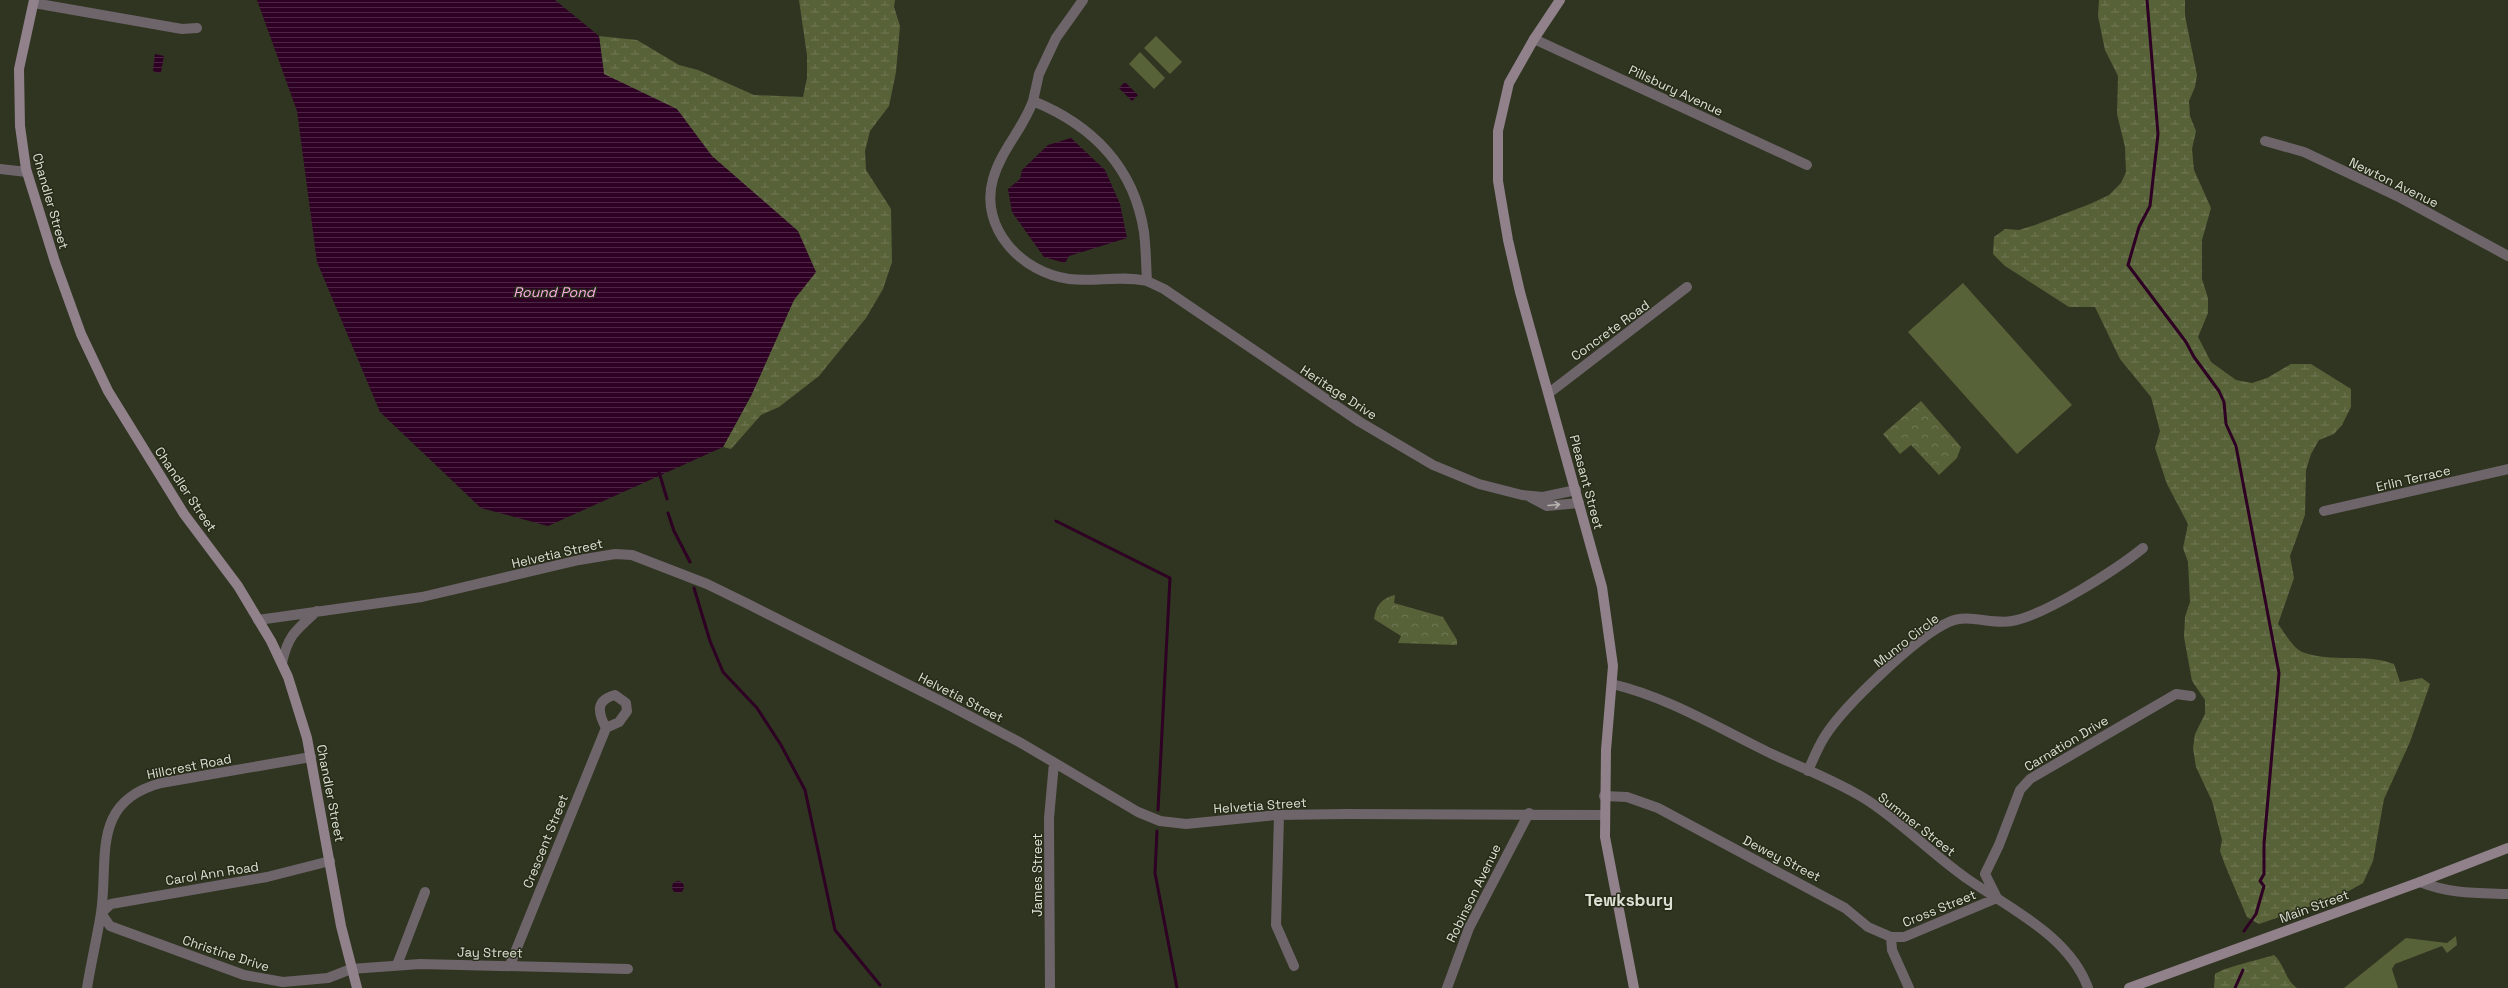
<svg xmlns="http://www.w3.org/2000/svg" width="2508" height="988" font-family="'Space Grotesk',sans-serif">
	<defs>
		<pattern id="wetland-marsh" width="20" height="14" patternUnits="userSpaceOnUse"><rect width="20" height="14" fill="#586239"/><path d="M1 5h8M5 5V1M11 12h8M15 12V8" fill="none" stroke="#6f7855"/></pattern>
		<pattern id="park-crowns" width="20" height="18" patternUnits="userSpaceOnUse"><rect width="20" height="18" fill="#586239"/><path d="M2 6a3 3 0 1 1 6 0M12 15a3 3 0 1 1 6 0" fill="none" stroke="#6f7855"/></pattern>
		<pattern id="water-rules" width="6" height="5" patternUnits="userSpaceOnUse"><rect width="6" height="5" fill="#2d0024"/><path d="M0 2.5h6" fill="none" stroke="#4b2543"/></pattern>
	</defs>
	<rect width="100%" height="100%" fill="#303521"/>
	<!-- grass -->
	<path fill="#586239" d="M1156,36l26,26 -12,12 -26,-26z
		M1140,52l25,26 -11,11 -25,-25z
		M1963,283l109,122 -55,49 -109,-122z
		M2456,936l1,9 -10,8 -5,-7 -47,18 -3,5 6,19h-54l62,-50 41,5z"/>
	<!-- wetland -->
	<path fill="url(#wetland-marsh)" d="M799,0h96l-1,7 6,19 -4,46 -7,34 -19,25 -5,20 1,19 25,39 1,53 -9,27 -17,29 -47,58 -40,31 -18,8 -30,34 -8,-2 29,-53 -148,-320 -5,-38 38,4 42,25 19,5 56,25 49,2 4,-19v-23z
		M2099,0h86v16l12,59 -2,12 -6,14 1,15 6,15 -4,18 2,21 17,38 -9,32v39l6,19v15l-10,24 13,25 25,18 16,3 15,-5 24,-14h20l40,25v18l-9,18 -8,9 -15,6 -8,14 -5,16 -1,45 -15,41 4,22 -16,46c6,8 15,24 24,28 29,11 64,1 92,12l6,18 22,-4 8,6 -20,58 -26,57 -11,62 -10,22 -23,13 -81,28 -12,-7 -22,-52 -5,-14 2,-11 -10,-39 -16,-34 -3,-19 2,-14 10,-20v-14l-13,-19 -8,-44 1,-20 5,-15 -2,-40 -5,-14 5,-24 -21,-40 -12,-36 5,-17 -9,-34 -31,-38 -25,-52h-26l-64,-41 -12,-12 1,-17 11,-8 14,1 16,-5 55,-21 19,-9 12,-12 5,-11 -1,-25 -8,-33 1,-38 -13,-26 -7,-34z
		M2274,955c11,10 11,25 23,33h-83l1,-14c10,-7 44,-14 59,-19z"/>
	<!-- park -->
	<path fill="url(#park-crowns)" d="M1921,401l40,46 -4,11 -18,17 -28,-30 -11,9 -17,-20z
		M1395,595l-1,8 49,14 14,23v5l-59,-2 3,-7 -27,-17c2,-14 8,-21 21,-24z"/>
	<!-- water -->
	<path fill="url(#water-rules)" d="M257,0h298l44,36 5,38 73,35 35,47 86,75 18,41 -22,28 -42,94 -29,53 -175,79 -67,-18 -101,-96 -63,-150 -20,-151z
		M155,54l9,2 -3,16 -2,1 -6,-2z
		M1125,82l13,13 -6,6 -13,-13z
		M1071,138l34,32 15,34 7,34 -58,18 -4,7 -21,-6 -32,-45 -4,-23 12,-10 2,-9 26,-25z
		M672 887a6 6 0 1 1 12 0a6 6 0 1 1-12 0Z"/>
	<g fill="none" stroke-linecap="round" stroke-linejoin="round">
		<!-- stream -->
		<path stroke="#2d0024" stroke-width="3" d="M2147,0l11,134 -8,72 -11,21 -11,38 58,77 8,15 25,34 5,11 2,22 10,22 43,227 -15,171v30l-4,7 4,5 -8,28 -12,17
			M659,472l8,27
			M668,513l6,18 16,31
			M1056,521l114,57 -12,232
			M694,588l16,53 13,31 34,36 24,37 24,45 30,140 45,55
			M1157,831l-2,42 22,115
			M2235,988l8,-18"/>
		<!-- minor -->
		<path stroke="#6e656b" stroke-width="10" d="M34,3l148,26 15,-1
			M1534,39l273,126
			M1033,101l6,-27 17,-36 27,-38
			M2265,141l39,11 97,46 107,58
			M1147,281c-26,-6 -52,1 -78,-2 -47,-6 -90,-51 -76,-100 8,-29 30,-50 40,-78 59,24 101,66 111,131 2,16 2,33 3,49l17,8 196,133 73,43 46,19 43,11 21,2 33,-7
			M1549,393l138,-106
			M1530,497l17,9 32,-3
			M2324,511l184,-42
			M258,620l164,-23 157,-37 36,-6 17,1 75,29 41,20 195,98 78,41 117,69 22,9 26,3 90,-9 70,-1 258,1
			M282,663c6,-28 14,-33 35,-52
			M1612,684c56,13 108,45 160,70 32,15 65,27 95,46 37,24 67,56 102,80 42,29 101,57 119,108
			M1808,771c5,-12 10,-24 17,-35 19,-30 92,-100 124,-114 19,-9 43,3 63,-1 32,-5 105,-52 131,-73
			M1604,796l23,1 31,11 187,100 23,19 23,10 1,13 17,38
			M1279,815l-3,110 18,41
			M330,861l-63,16 -156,27 -10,9 9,13 134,49 39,7 45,-4 23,-9 69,-5 208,5
			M2420,882c31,12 55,11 88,12
			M1891,937h13l93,-39 -12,-24 14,-29 21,-55 10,-11 146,-85 15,2
			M397,965l28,-73
			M510,965l96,-237 13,-6 8,-11 -1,-8 -11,-8c-20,5 -17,18 -9,33
			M87,988c4,-25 10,-50 14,-75 8,-55 -11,-111 60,-130l150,-26
			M1050,988l-1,-170 5,-55
			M1447,988l22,-60 60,-115"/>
		<!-- tertiary -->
		<path stroke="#6e656b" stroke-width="10" d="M0,169l27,3"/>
		<!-- secondary -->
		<path stroke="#90818b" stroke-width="10" d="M34,0l-15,69 1,57 6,43 29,93 26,72 27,57 76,123 54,72 33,55 17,36 19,61 34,188 16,62
			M1560,0l-26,39 -25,44 -11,48v50l10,59 12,52 82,295 11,79 -7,84 -1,87 29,151
			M2129,988l291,-106 88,-34"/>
	</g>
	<!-- one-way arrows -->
	<defs><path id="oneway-shaft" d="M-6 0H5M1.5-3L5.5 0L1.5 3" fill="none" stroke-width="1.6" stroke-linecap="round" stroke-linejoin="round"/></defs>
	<use stroke="#b6b5af" href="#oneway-shaft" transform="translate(1554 505) rotate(-5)"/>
	<g text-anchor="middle" stroke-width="3" stroke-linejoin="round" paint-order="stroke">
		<!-- street labels -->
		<g font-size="13" fill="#dce0d4" stroke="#262b17">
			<text transform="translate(1676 90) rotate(25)" y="5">Pillsbury Avenue</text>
			<text transform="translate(2394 182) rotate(26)" y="5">Newton Avenue</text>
			<text transform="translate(51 201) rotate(74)" y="5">Chandler Street</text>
			<text transform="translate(1610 330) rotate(-36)" y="5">Concrete Road</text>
			<text transform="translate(1339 392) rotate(33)" y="5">Heritage Drive</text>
			<text transform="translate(2413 478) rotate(-13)" y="5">Erlin Terrace</text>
			<text transform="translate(1587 482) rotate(75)" y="5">Pleasant Street</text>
			<text transform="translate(186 489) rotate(56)" y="5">Chandler Street</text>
			<text transform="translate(557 553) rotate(-13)" y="5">Helvetia Street</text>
			<text transform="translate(1906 640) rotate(-38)" y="5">Munro Circle</text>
			<text transform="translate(961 697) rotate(27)" y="5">Helvetia Street</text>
			<text transform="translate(2066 743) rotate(-31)" y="5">Carnation Drive</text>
			<text transform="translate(189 766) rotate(-11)" y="5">Hillcrest Road</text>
			<text transform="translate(331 793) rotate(79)" y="5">Chandler Street</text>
			<text transform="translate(1260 805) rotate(-4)" y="5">Helvetia Street</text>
			<text transform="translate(1917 824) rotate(38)" y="5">Summer Street</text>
			<text transform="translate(545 841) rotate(-68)" y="5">Crescent Street</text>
			<text transform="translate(1782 858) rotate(27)" y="5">Dewey Street</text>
			<text transform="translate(212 873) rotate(-9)" y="5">Carol Ann Road</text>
			<text transform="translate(1037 875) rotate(-90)" y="5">James Street</text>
			<text transform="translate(1473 893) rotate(-64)" y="5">Robinson Avenue</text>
			<text transform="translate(2314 906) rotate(-20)" y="5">Main Street</text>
			<text transform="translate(1939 908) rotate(-22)" y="5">Cross Street</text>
			<text transform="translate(490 952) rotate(1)" y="5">Jay Street</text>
			<text transform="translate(226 953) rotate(18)" y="5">Christine Drive</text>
		</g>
		<!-- water labels -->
		<g font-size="14" font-style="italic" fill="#feace8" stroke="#262b17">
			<text x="554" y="297">Round Pond</text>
		</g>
		<!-- district labels -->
		<g font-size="17" font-weight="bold" fill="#dce0d4" stroke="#262b17">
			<text x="1629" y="906">Tewksbury</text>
		</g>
	</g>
</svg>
